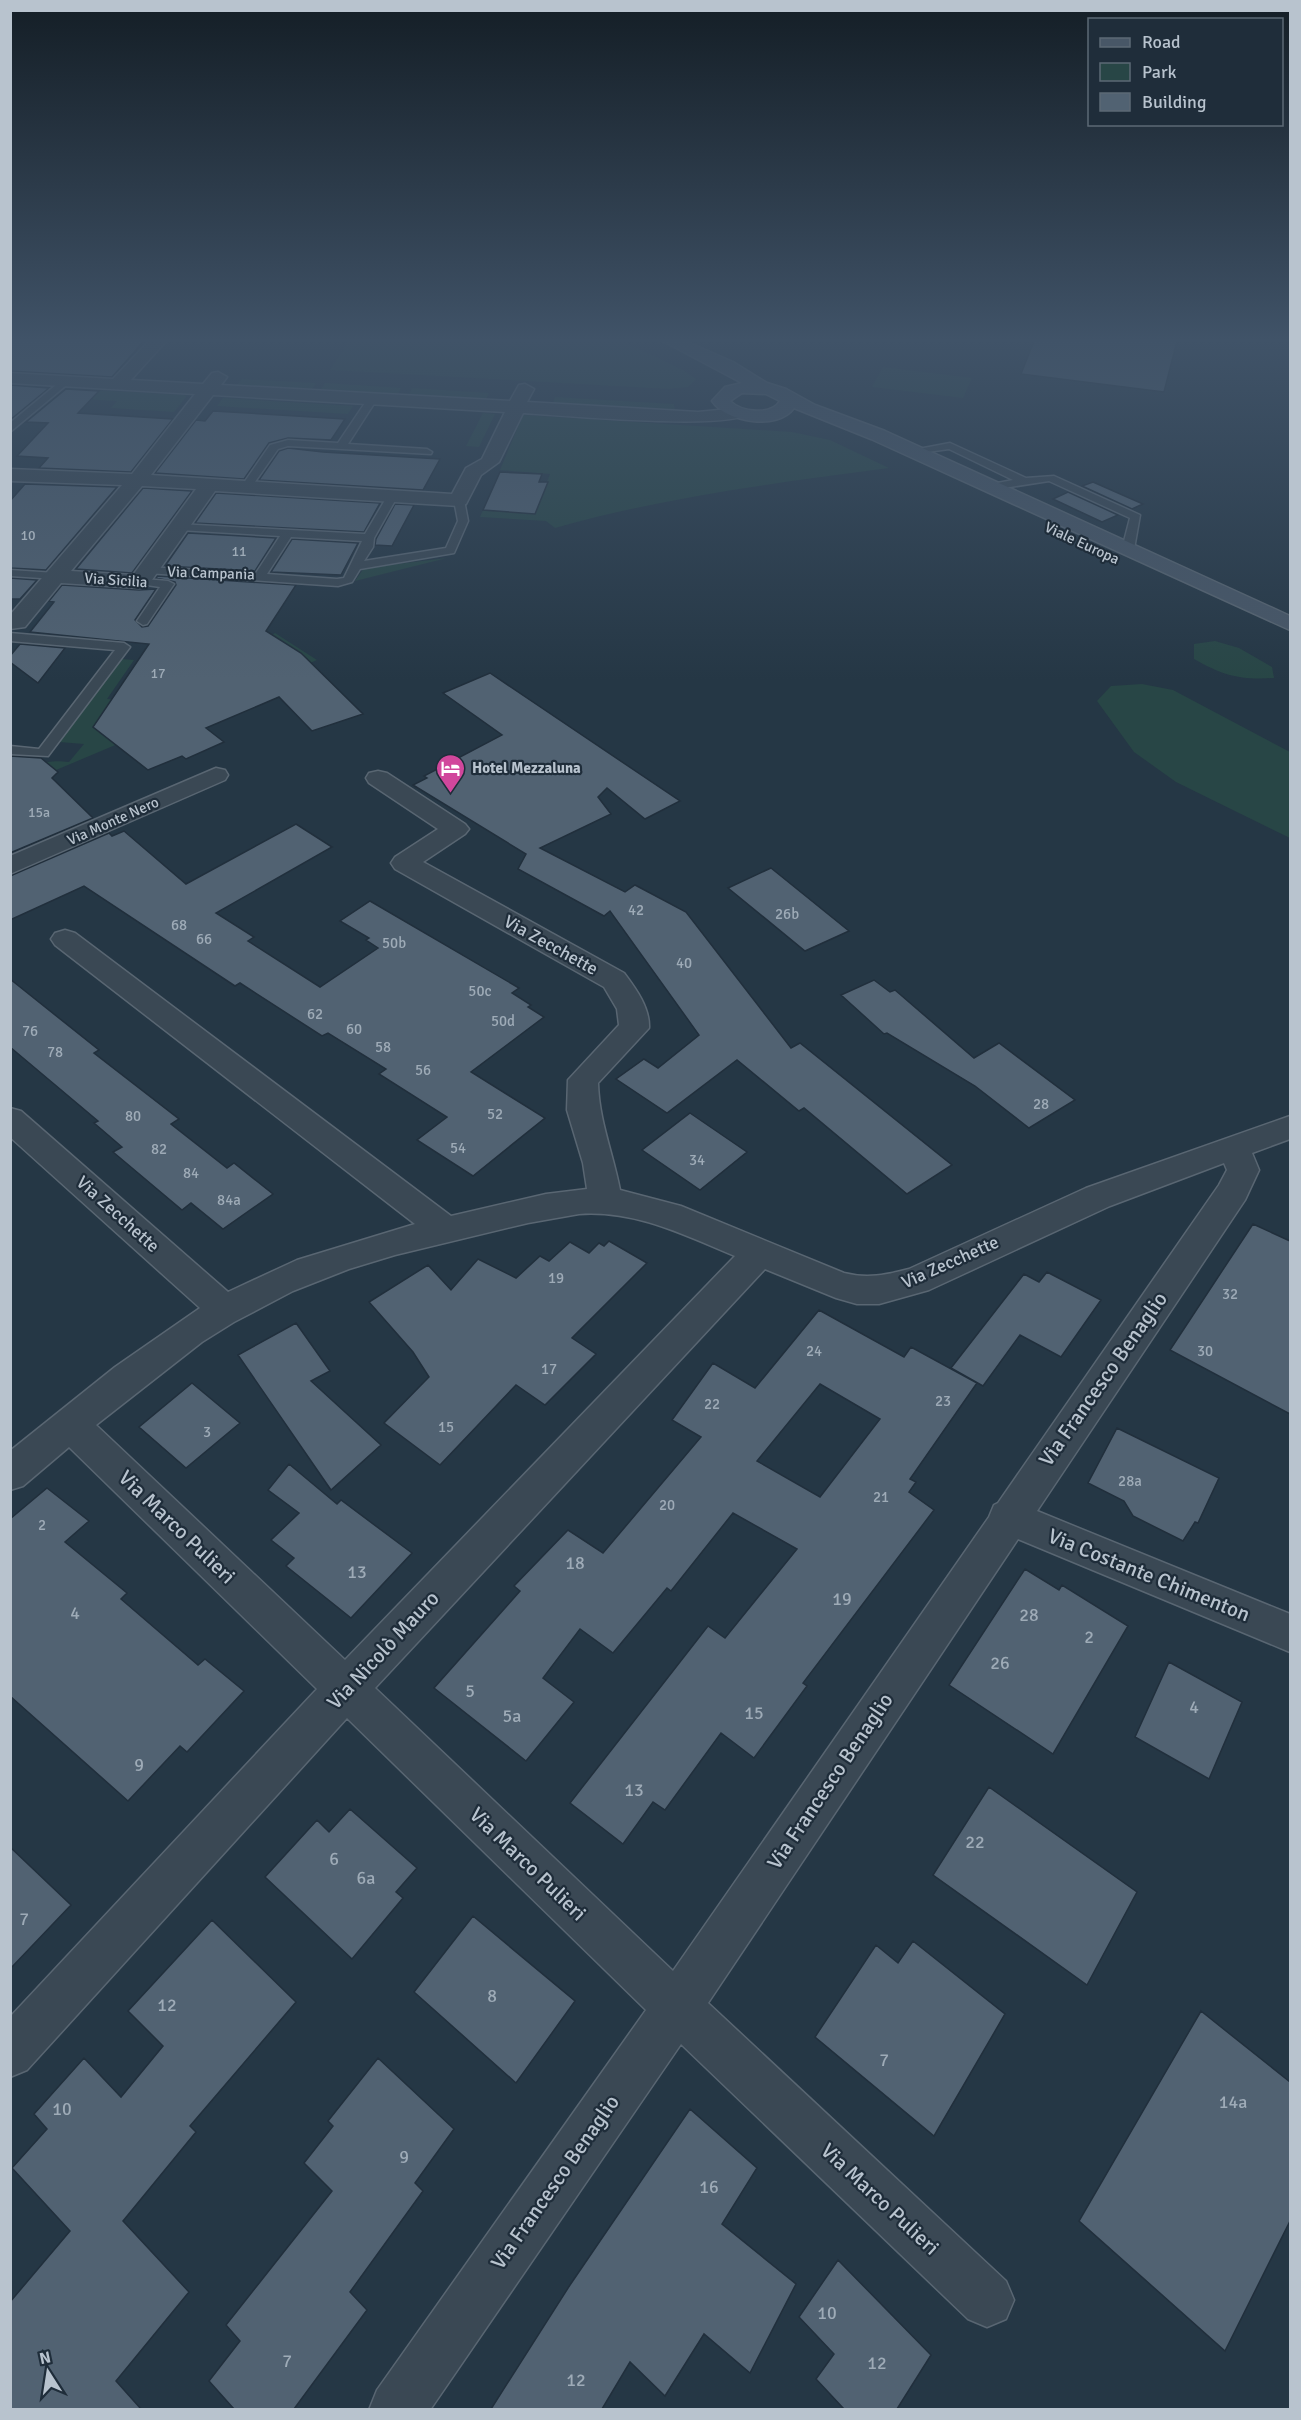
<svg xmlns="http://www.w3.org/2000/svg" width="1301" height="2420" font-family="Signika,sans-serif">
	<rect width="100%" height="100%" fill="#253745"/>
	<!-- green -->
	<path fill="#284646" d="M349,341h273l61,29 13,9 -8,8 -19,2 -339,-19z
		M883,367l89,11 -9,20 -91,-11z
		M242,379l74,4 -4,6 -75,-4z
		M325,383l76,5 -3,6 -77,-5z
		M412,388l77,5 -3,6 -77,-4z
		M75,389l109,6 3,1 -13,16 -63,-4 6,-7 -54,-3z
		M555,397l119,7 1,6 -122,-7z
		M223,398l130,8 -5,8 -131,-8z
		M483,413l12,1 -16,33 -13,-1z
		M523,415l269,17 38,8 59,28c-113,15 -225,29 -334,60l-9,-7 -66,-4 3,-7 52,3 15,-39 -50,-4z
		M447,558l-92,23 9,-13z
		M275,633l42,27 -306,129c23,-20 25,-31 58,-27l15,-18 -25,-2 63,-83 12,1 -27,39 68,5 53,-10 80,-35 -13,-9 -47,2z
		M1215,641l24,7 33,19 2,11c-34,2 -50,-2 -80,-19v-15z
		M1142,684l31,6 117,62v86l-114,-56 -42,-30 -37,-51 14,-15z"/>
	<!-- building -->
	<path fill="#516272" stroke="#212f3c" stroke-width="1.5" fill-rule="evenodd" d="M10,341h134l-32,36 -102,-6z
		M1034,341h143l-13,51 -143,-18z
		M10,385l39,3 -39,32z
		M66,389l33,2 -21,22 95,6 -42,53 -92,-4 9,-10 -31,-2 31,-33 -22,-1z
		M213,411l132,8 -14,21 -43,-2 -19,5 -25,36 -89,-6 41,-53 9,1z
		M288,448l35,4 117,7 -17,31 -164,-10 20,-29z
		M500,472l42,2 -3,8h9l-13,32 -52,-4z
		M1093,482l50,22 -11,5 -50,-23z
		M25,484l92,3 -71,83 -36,-2v-67z
		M143,488l49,3 -60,82 -56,-4z
		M1068,492l50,23 -16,7 -49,-23z
		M216,493l164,10 -16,29 -169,-9z
		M395,504l19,1 -22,41 -17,-1 1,-6z
		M188,533l88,5 -21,33 -90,-5z
		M292,539l66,4 -17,32 -70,-3z
		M158,576l138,9 -30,46 35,22 62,61 -51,17 -33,-34 -73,31 18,14 -38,17 -4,-3 -34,14 -55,-43 56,-83 -119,-12 24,-30 -5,-1 13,-16 77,5 17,-1 -21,31 7,7 6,-1 28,-41 -1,-3 -19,-4z
		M10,578l27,2 -17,19h-10z
		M20,644l45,4 -27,35 -28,-21v-6z
		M490,673l190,128 -35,18 -38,-31 -9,9 13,17 -71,34 85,44 10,-7 51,27 105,136 9,-5 152,122 -45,29 -103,-86 -5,3 -62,-51 -70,53 -51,-34 28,-20 14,9 41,-33 -89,-124 -6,5 -86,-47 8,-15 -113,-69 14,-7 -3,-2 78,-41 -59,-42z
		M10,756l31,2 17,14 -6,6 41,40 -83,35z
		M296,824l36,23 -116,66 38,24 -6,4 72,46 58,-39 -12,-8 3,-2 -29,-17 30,-20 149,87 -7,5 19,12 -3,2 16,10 -73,55 74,46 -72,58 -56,-36 30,-23 -68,-43 7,-5 -58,-36 -6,3 -82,-53 -5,3 -151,-100 -74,34v-44l99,-43 3,3 12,-5 62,53z
		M771,868l78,63 -44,20 -77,-63z
		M10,979l89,71 -5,3 85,66 -8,5 56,44 7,-5 39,31 -50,35 -32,-26 -9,7 -69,-58 9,-5 -28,-24 4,-2 -88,-74z
		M874,980l16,12 5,-2 79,68 25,-15 76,57 -46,28 -54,-42 -88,-53 -3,1 -43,-39z
		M690,1113l57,39 -47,38 -58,-40z
		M1253,1224l37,17v173l-120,-64z
		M609,1241l38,22 -75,75 24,16 -51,51 -29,-20 -76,80 -56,-42 45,-46 -16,-25 -44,-50 59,-37 23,25 27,-31 38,19 24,-22 9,5 21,-19 19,11 10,-10 5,3z
		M1047,1272l54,28 -40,57 -41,-22 -37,51 -32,-18 73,-94 15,8z
		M819,1310l85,47 7,-10 66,36 -67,96 6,3 -7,10 25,18 -131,173 4,3 -53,72 -33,-25 -56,77 -12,-8 -30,42 -53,-41 138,-177 17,12 72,-89 -64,-36 -62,78 -4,-3 -54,65 -33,-24 -37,49 31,24 -48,59 -92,-73 86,-97 -6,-5 54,-56 35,23 98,-116 -29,-17 41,-57 42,25zM820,1384l60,35 -60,78 -63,-36z
		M296,1323l34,48 -19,10 70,64 -50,45 -93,-135z
		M192,1383l48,40 -54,45 -47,-41z
		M1117,1428l102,50 -21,45 -3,-1 -12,19 -50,-25 -9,-15 -36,-18z
		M289,1464l48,40 4,-4 71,53 -61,65 -65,-52 8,-8 -23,-18 28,-27 -31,-23z
		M47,1488l42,33 -24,21 62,51 -6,6 77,66 7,-6 39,32 -57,61 -7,-6 -52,55 -118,-105v-177z
		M1025,1569l34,21 3,-5 66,41 -75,128 -104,-69z
		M1169,1662l73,40 -33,77 -74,-42z
		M989,1787l148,105 -50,93 -154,-110z
		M350,1809l67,59 -21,24 7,6 -51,61 -87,-82 52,-57 12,12z
		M10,1847l61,58 -61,64z
		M473,1916l102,85 -59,82 -102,-91z
		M212,1920l84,82 -106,124 6,6 -73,89 66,71 -73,89 25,28h-131v-107l60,-71 -58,-63 35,-39 -13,-15 50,-56 37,39 42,-51 -35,-35z
		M913,1941l92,73 -71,122 -119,-99 61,-92 22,18z
		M1201,2011l89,71v139l-65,130 -146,-130z
		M378,2058l76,71 -39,54 8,8 -73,101 17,18 -73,99h-60l-25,-28 31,-40 -14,-16 106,-134 -28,-28 29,-37 -5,-5z
		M690,2109l67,59 -35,56 74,60 -46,89 -46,-39 -39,62 -35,-34 -28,47h-111l79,-124z
		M838,2260l93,95 -34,54h-53l-28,-30 18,-25 -35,-37z"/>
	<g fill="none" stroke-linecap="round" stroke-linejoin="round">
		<defs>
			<path id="service" d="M62,380l8,2 -60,50v-9z
				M372,396l5,3 -29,45 79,5 5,3 -1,2 -143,-8 -10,3 -28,40h-8l-1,-2 29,-42 18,-5 50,3 31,-46z
				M950,443l76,35 28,-2 86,39 -6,34 -6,3 -6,-3 8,-31 -81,-37 -58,9 -4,-1v-4l26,-5 -64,-31 -36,5 -5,-3z
				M388,495l9,2 -23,41 -1,9 -9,14 82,-13 12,-27 -4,-21 5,-3 5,3 4,21 -14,32 -94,16 -8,13 -14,4 -191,-13 -6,-3 6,-3 109,6 24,-37 -101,-6 -6,-3 6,-3 186,10zM291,537l71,4 -18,37 -7,1 -70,-5z
				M10,570l46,3 6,3 -6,3 -46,-3z
				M144,579l24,2 6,3 -27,40 -4,1 -6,-4 23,-34 -20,-3v-4z
				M10,633l114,10 6,4 -82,109 -38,-2v-8l29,3 76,-99 -105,-9z"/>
			<path id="minor" d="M149,341h17l-35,39 72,4 9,-11 6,-1 9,5 -6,8 289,16 9,-16 6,-1 9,5 -7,13 171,10 41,-4 9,5c-12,18 -195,2 -225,0l-24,49 -18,13 -15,29 -7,2 -244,-15 -68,96 -8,1 -78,-5 -36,44 -15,2v-14l112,-130 -112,-4v-12l122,5 63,-80 -185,-11v-10l103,6zM213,395l292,17 -23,47 -16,9 -14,26 -301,-19zM142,486l54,3 -63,86 -62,-4z
				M216,768l9,2 3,5 -3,5 -215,94v-18z
				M378,771l9,2 78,51 4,5 -4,5 -42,28 201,111c12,16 26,35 25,55l-51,55c1,38 15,70 22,107l61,16 163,67c23,6 42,2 65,-4l177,-81 204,-72v23l-38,14 7,17 -14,30 -208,311 253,103v38l-272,-113 -310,464 298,278 8,19 -8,19 -19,8 -19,-8 -287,-275 -251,366h-61l8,-20 269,-380 -299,-292 -320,352 -17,7v-60l307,-328 -248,-242 -46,39 -13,4v-39l105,-84 85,-59 -190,-171v-29l11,3 207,181 69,-32 118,-36 -360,-279 -4,-6 4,-6 10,-3 10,3 376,283 95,-22 41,-5 -4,-26 -16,-53 1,-30 51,-55 -2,-16 -13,-22 -209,-118 -4,-6 4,-6 43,-28 -69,-46 -3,-5 3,-5zM1224,1163l3,7 -8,15 -221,318 -4,2 -5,12 -316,454 -298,-283 390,-419 71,29 21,6h22l50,-14 181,-84zM579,1214c57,-4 105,21 156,42l-390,404 -249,-235 106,-83 32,-20 59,-31 56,-22 46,-14 133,-32z"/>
			<path id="secondary" d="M663,341h22l48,21 34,21 19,6 29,16 70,26 405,185v14l-419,-191 -77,-31c-16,23 -68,14 -82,-7l13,-14 17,-4zM742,393l24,1 14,7c-9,15 -39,11 -50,0z"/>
		</defs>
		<!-- service casing -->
		<use href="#service" stroke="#596672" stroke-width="3"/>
		<!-- minor casing -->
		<use href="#minor" stroke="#596672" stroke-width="3"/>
		<!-- secondary casing -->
		<use href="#secondary" stroke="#596672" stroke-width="3"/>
		<!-- service -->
		<use href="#service" fill="#3a4854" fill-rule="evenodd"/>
		<!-- minor -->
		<use href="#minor" fill="#3a4854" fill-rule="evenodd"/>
		<!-- secondary -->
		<use href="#secondary" fill="#485767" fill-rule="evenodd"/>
	</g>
	<!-- sky -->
	<linearGradient id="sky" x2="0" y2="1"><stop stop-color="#141e26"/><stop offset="0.5" stop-color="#405368"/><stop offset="1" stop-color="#405368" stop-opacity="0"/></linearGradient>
	<rect width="1301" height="680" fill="url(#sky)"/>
	<!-- icons -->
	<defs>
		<symbol id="hotel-pin" viewBox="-11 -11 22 30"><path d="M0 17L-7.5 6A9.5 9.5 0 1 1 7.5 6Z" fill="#d1479c" stroke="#1f2d3a"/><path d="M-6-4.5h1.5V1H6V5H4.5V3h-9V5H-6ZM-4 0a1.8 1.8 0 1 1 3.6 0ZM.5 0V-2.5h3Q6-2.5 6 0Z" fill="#fff"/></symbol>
	</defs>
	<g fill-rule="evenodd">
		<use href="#hotel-pin" x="434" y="752" width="33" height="45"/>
	</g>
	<g text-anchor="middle" stroke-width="4.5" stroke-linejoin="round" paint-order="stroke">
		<!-- far-number labels -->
		<g font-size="14" fill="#9eabb7">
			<text x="28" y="540">10</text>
			<text x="239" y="556">11</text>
			<text x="158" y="678">17</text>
			<text x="39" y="817">15a</text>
		</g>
		<!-- far-street labels -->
		<g font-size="15" fill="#b8c3ce" stroke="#1f2d3a">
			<text transform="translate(1082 543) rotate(25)" y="5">Viale Europa</text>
			<text transform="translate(211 573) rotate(2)" y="5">Via Campania</text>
			<text transform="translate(116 580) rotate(4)" y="5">Via Sicilia</text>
			<text transform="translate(113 821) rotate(-24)" y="5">Via Monte Nero</text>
		</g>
		<!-- far-poi labels -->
		<g font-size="15" font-weight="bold" fill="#b8c3ce" stroke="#1f2d3a" text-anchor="start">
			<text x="472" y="773">Hotel Mezzaluna</text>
		</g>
		<!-- number labels -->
		<g font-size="15" fill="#9eabb7">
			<text x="636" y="915">42</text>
			<text x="787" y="919">26b</text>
			<text x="179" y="930">68</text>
			<text x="204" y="944">66</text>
			<text x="394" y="948">50b</text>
			<text x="684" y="968">40</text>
			<text x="480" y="996">50c</text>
			<text x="315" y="1019">62</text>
			<text x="503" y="1026">50d</text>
			<text x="354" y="1034">60</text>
			<text x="30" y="1036">76</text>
			<text x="383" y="1052">58</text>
			<text x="55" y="1057">78</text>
			<text x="423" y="1075">56</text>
			<text x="1041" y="1109">28</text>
			<text x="495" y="1119">52</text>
			<text x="133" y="1121">80</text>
			<text x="458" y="1153">54</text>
			<text x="159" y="1154">82</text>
			<text x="697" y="1165">34</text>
			<text x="191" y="1178">84</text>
			<text x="229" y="1205">84a</text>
			<text x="556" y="1283">19</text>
			<text x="1230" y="1299">32</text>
			<text x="814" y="1356">24</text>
			<text x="1205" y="1356">30</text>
			<text x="549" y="1374">17</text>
			<text x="943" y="1406">23</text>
			<text x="712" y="1409">22</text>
			<text x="446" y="1432">15</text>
			<text x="207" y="1437">3</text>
			<text x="1130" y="1486">28a</text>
			<text x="881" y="1502">21</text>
			<text x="667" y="1510">20</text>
			<text x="42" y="1530">2</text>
		</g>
		<!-- street labels -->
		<g font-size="18" fill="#b8c3ce" stroke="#1f2d3a">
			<text transform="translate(551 945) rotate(29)" y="6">Via Zecchette</text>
			<text transform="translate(118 1214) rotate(42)" y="6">Via Zecchette</text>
			<text transform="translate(950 1262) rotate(-24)" y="6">Via Zecchette</text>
		</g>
		<!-- near-number labels -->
		<g font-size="18" fill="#9eabb7">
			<text x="575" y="1569">18</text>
			<text x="357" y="1578">13</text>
			<text x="842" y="1605">19</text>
			<text x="75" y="1619">4</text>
			<text x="1029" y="1621">28</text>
			<text x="1089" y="1643">2</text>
			<text x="1000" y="1669">26</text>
			<text x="470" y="1697">5</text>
			<text x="1194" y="1713">4</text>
			<text x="754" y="1719">15</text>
			<text x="512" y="1722">5a</text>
			<text x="139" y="1771">9</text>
			<text x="634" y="1796">13</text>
			<text x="975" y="1848">22</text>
			<text x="334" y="1865">6</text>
			<text x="366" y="1884">6a</text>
			<text x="24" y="1925">7</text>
			<text x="492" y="2002">8</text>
			<text x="167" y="2011">12</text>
			<text x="884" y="2066">7</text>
			<text x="1233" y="2108">14a</text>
			<text x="62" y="2115">10</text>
			<text x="404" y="2163">9</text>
			<text x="709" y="2193">16</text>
			<text x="827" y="2319">10</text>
			<text x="287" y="2367">7</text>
			<text x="877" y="2369">12</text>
			<text x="576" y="2386">12</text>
		</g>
		<!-- near-street labels -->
		<g font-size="21" fill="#b8c3ce" stroke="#1f2d3a">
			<text transform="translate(1103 1379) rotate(-55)" y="7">Via Francesco Benaglio</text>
			<text transform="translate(177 1527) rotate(44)" y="7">Via Marco Pulieri</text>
			<text transform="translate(1149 1575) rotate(22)" y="7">Via Costante Chimenton</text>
			<text transform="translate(383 1650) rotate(-47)" y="7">Via Nicolò Mauro</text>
			<text transform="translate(830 1781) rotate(-56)" y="7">Via Francesco Benaglio</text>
			<text transform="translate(528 1864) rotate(44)" y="7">Via Marco Pulieri</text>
			<text transform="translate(555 2182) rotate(-55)" y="7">Via Francesco Benaglio</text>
			<text transform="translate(880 2199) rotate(43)" y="7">Via Marco Pulieri</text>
		</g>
	</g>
	<!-- border -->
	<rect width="1301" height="2420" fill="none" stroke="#b8c3ce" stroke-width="24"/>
	<!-- legend -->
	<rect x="1088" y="18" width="195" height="108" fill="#1f2d3a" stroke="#5c6975" stroke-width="1.5"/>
	<rect x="1100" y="38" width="30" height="9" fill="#485767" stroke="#5c6975" stroke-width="1.5"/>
	<text x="1142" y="48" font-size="18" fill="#b8c3ce">Road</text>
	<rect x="1100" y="63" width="30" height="18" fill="#284646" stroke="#5c6975" stroke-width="1.5"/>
	<text x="1142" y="78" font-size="18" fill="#b8c3ce">Park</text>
	<rect x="1100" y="93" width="30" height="18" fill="#516272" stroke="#5c6975" stroke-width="1.5"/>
	<text x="1142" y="108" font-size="18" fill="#b8c3ce">Building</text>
	<!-- north arrow -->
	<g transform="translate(48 2372) rotate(348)" stroke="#1f2d3a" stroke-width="4.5" paint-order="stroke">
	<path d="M0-4.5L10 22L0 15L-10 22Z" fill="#b8c3ce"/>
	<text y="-9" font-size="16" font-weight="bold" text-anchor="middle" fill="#b8c3ce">N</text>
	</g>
</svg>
